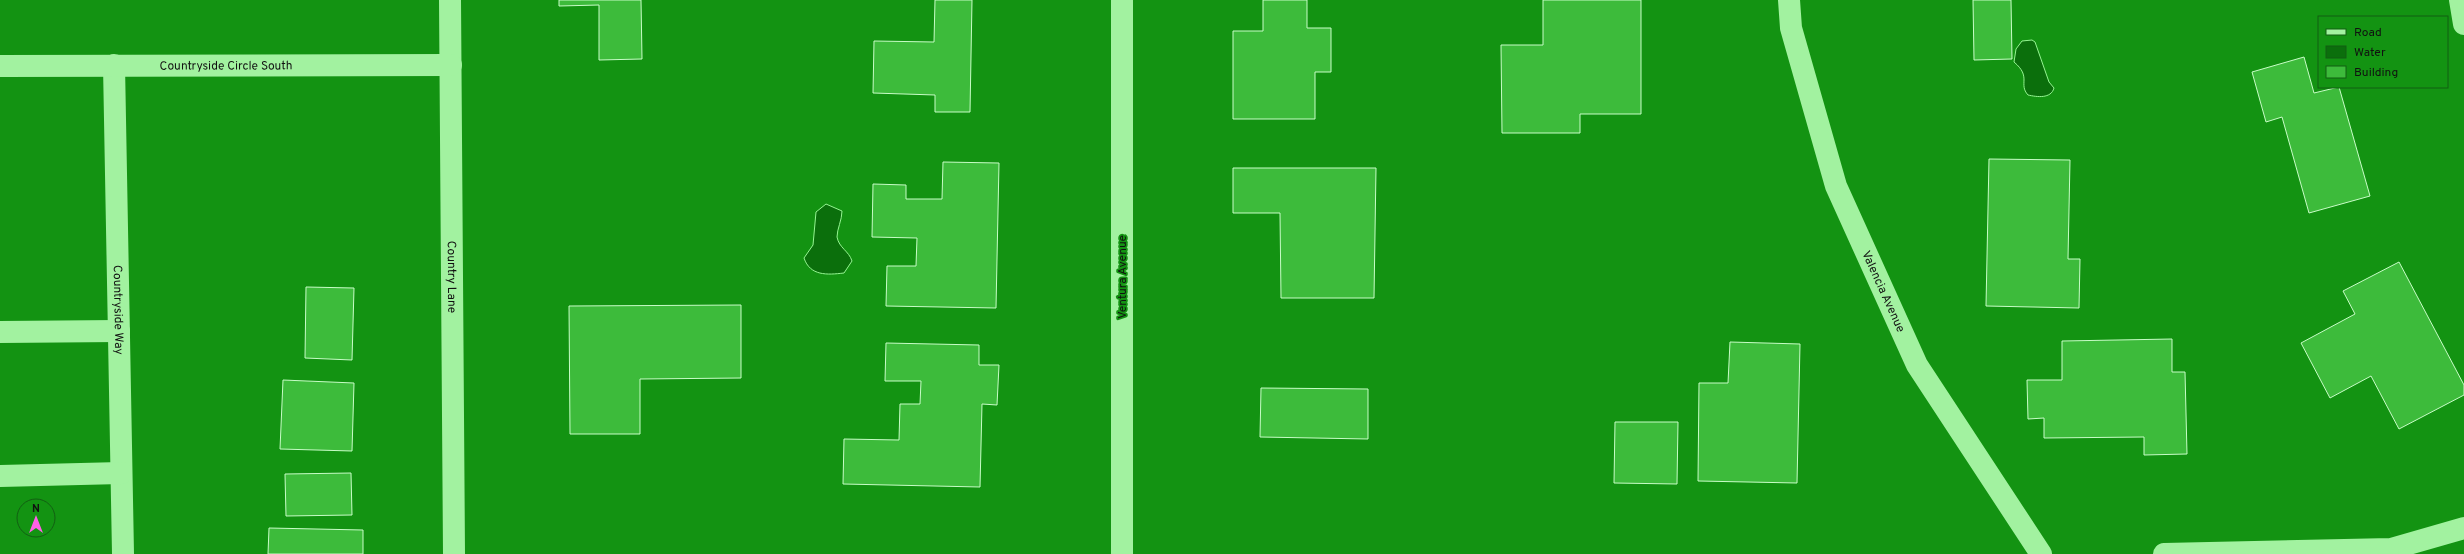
<svg xmlns="http://www.w3.org/2000/svg" width="2464" height="554" font-family="Overpass,sans-serif">
	<rect width="100%" height="100%" fill="#139312"/>
	<!-- water -->
	<path fill="#0b6f0c" stroke="#95f592" d="M2032,40l3,2 14,40 5,6c-3,11 -17,9 -26,7 -10,-11 4,-18 -14,-33l2,-13 6,-8z
		M826,204l16,7c0,9 -5,18 -5,26 2,11 12,14 15,24l-8,12c-17,2 -34,3 -40,-15l9,-13 3,-33z"/>
	<!-- building -->
	<path fill="#3dbb3b" stroke="#c8fdc7" d="M559,0h82l1,59 -43,1v-55l-40,1z
		M935,0h37l-2,112h-35v-17l-62,-2 1,-52 60,1z
		M1263,0h44v28h24v44h-16v47h-82v-88h30z
		M1543,0h98v114h-61v19h-78l-1,-88h42z
		M1973,0h38l1,59 -38,1z
		M2304,57l10,36 25,-6 31,109 -61,17 -27,-96 -16,5 -14,-50z
		M1989,159l81,1 -2,99h12l-1,49 -93,-2z
		M943,162l56,1 -3,145 -110,-2 1,-40h29l1,-28 -45,-1 1,-53 33,1v14h36z
		M1233,168h143l-2,130h-93l-1,-85h-47z
		M2399,262l65,123v10l-65,34 -28,-53 -41,22 -29,-55 54,-29 -12,-23z
		M306,287l48,1 -2,72 -47,-2z
		M741,305v73l-101,1v55h-70l-1,-128z
		M2172,339v33h13l2,82 -43,1v-18l-100,1v-20l-16,1 -1,-39h35v-39z
		M1730,342l70,2 -3,139 -99,-2 1,-98h29z
		M886,343l93,2v20h20l-2,40 -15,-1 -2,83 -137,-3 1,-45 55,1 1,-36h20l1,-23h-36z
		M283,380l71,3 -2,68 -72,-2z
		M1261,388l107,1v50l-108,-2z
		M1615,422h63l-1,62 -63,-1z
		M351,473l1,42 -66,1 -1,-42z
		M269,528l94,2v24h-95z"/>
	<g fill="none" stroke-linecap="round" stroke-linejoin="round">
		<!-- minor -->
		<g stroke="#a2f2a0" stroke-width="22">
			<path id="s1" d="M450,0l4,554"/>
			<path d="M1122,0v554"/>
			<path id="s2" d="M1789,0l2,28 45,158 81,179 124,189"/>
			<path d="M2460,0l4,24"/>
			<path id="s3" d="M114,65l9,489"/>
			<path id="s4" d="M0,66l451,-1"/>
			<path d="M0,332l119,-1"/>
			<path d="M0,476l121,-3"/>
			<path d="M2164,554l227,-5 73,-21"/>
		</g>
	</g>
	<g text-anchor="middle" stroke-width="3.5" stroke-linejoin="round" paint-order="stroke">
		<!-- street labels -->
		<g font-size="12" fill="#111" stroke="#139312">
			<text dy="4" stroke="none"><textPath href="#s4" startOffset="226">Countryside Circle South</textPath></text>
			<text dy="4" stroke="none"><textPath href="#s1" startOffset="277">Country Lane</textPath></text>
			<text transform="translate(1122 277) rotate(-90)" y="4">Ventura Avenue</text>
			<text dy="4" stroke="none"><textPath href="#s2" startOffset="308">Valencia Avenue</textPath></text>
			<text dy="4" stroke="none"><textPath href="#s3" startOffset="245">Countryside Way</textPath></text>
		</g>
	</g>
	<!-- legend -->
	<rect x="2318" y="16" width="130" height="72" fill="#139312" stroke="#125f12"/>
	<rect x="2326" y="29" width="20" height="6" fill="#a2f2a0" stroke="#125f12"/>
	<text x="2354" y="36" font-size="12" fill="#111111">Road</text>
	<rect x="2326" y="46" width="20" height="12" fill="#0b6f0c" stroke="#125f12"/>
	<text x="2354" y="56" font-size="12" fill="#111111">Water</text>
	<rect x="2326" y="66" width="20" height="12" fill="#3dbb3b" stroke="#125f12"/>
	<text x="2354" y="76" font-size="12" fill="#111111">Building</text>
	<!-- north arrow -->
	<g transform="translate(36 518)"><circle r="19" fill="#139312" stroke="#125f12"/>
	<path d="M0-3L7 15L0 10L-7 15Z" fill="#ff61e8"/>
	<text y="-6" font-size="11" font-weight="bold" text-anchor="middle" fill="#111111">N</text>
	</g>
</svg>
